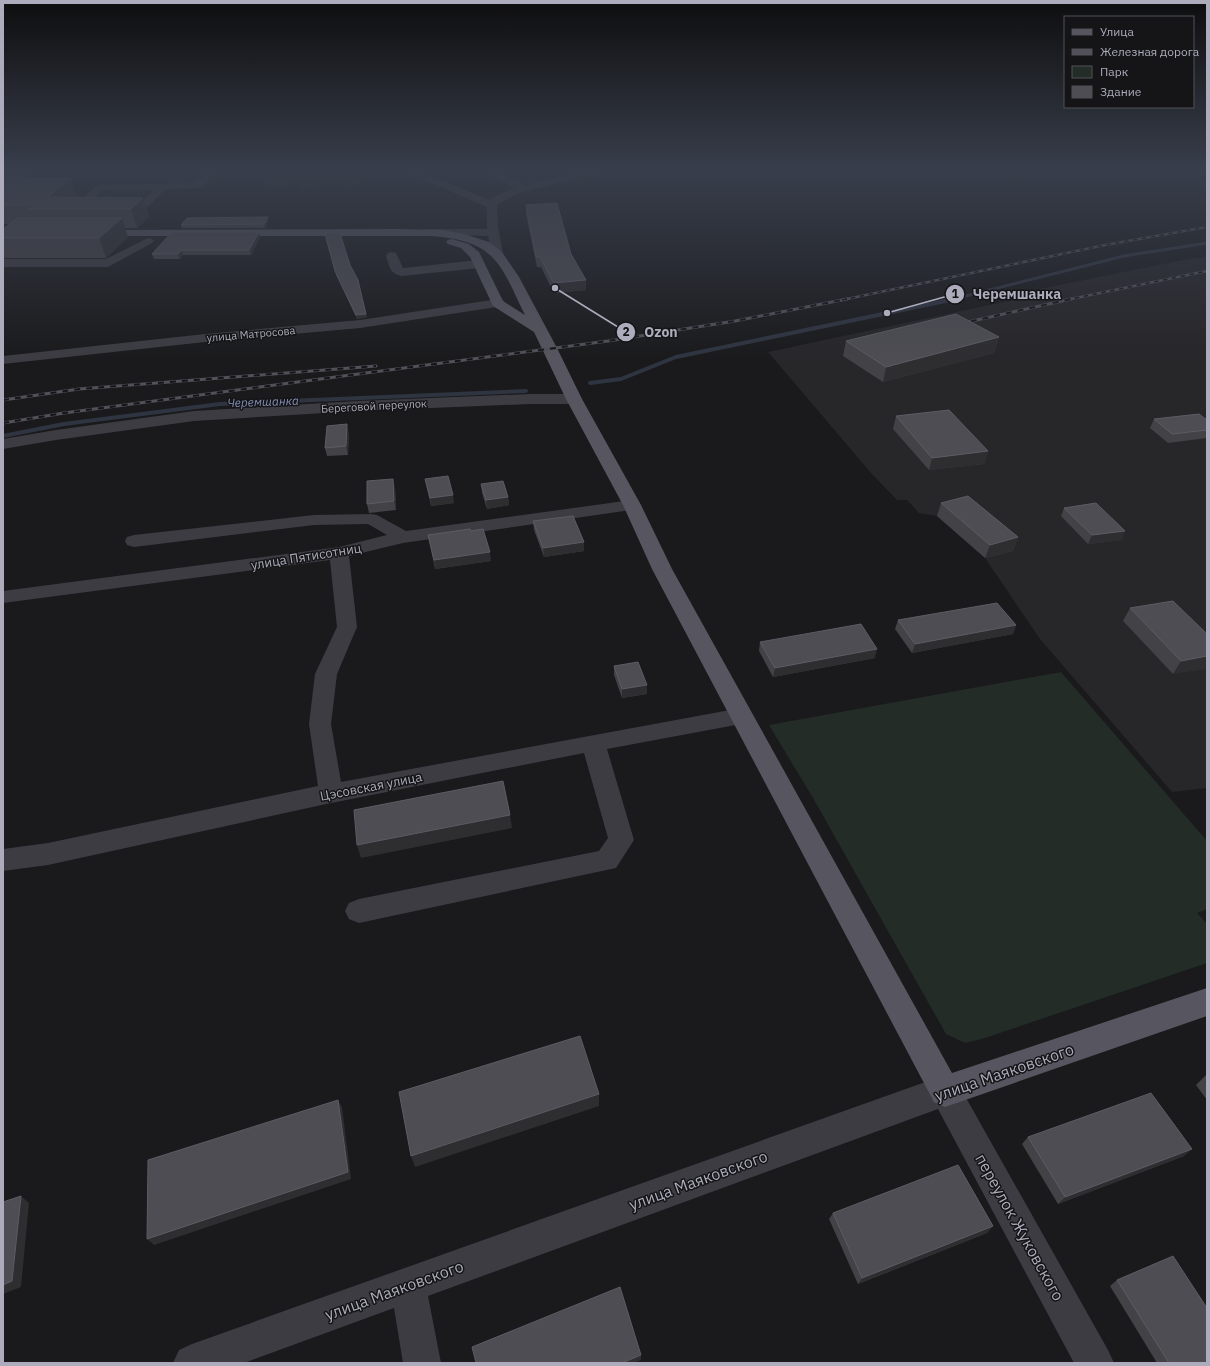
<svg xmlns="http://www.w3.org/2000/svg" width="1210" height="1366" font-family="'IBM Plex Sans',sans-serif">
	<rect width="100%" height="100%" fill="#1a1a1c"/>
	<!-- built -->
	<path fill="#272629" d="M276,169h22l-3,5h16l4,-5h13l-3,6 21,-1 3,-5h16l-2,6h-10l-1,4h8l-4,7h-19l3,-6h-19l-5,8h-16l4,-7h-9l-4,6h-26l6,-9h13l1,-2h-14z
		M1207,257v531l-35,4 -132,-153 -55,-81 -48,-42 -18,-3 -12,-13h-10l-26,-27 -103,-121 259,-55 13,-8 148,-30z"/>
	<!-- green -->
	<path fill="#232c27" d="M106,190h44l-20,18h-45z
		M1061,672l146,169v68l-10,4 10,11v39l-222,75 -20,5 -19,-9 -133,-236 -44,-73z"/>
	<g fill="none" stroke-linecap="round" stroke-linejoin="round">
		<!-- stream-far1 -->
		<path stroke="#2f3441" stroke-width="3" d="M950,300l174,-44 83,-13"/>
		<!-- stream -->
		<path stroke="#2f3441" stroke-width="4" d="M590,383l31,-4 55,-22 279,-58
			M3,436l61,-12 156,-20 306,-13"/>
		<!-- minor -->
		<path fill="#3d3c43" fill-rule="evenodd" d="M207,169h11l-17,19 -35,1 -24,23 -23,2 -5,-3 5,-3 16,-1 19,-17h-50l-21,18 4,3 -1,2 -13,1 -5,-3 29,-26 97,-2z
			M399,169h15l75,31 19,-10 7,-2 -39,-19h14l36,16 64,-16h18l-2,2 -90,23 -19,11 1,22 5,27 -2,3h-8l-5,-21 -66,-2 -2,-2 2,-2 4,-1h61v-22z
			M148,238l4,1 2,2 -2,2 -44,24h-105v-8h103z
			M392,252l4,1 7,15 76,-8 4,1 2,3 -2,3 -4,1 -77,8c-13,-3 -12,-9 -16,-20l2,-3z
			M498,299l5,1 2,3 -2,3 -143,22 -155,14 -202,22v-8l202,-22 155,-14z
			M530,394h44l5,2 3,3 -3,3 -5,2h-44l-172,7 -164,10 -138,19 -53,9v-10l53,-9 138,-19 164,-10z
			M632,500l6,1 3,4 -3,4 -235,34 -54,13 8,71 -20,47 -6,50 10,58 400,-74 8,2 3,6 -3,6 -8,2 -134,25 27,91 -18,28 -257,55 -10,-4 -4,-8 4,-8 10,-4 240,-48 9,-13 -24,-85 -253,50 -283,62 -45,6v-22l45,-6 270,-57 -9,-62 6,-50 22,-47 -7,-67 -327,43v-12l336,-44 48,-12 -19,-11 -54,1 -180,22 -7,-2 -2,-4 2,-4 7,-2 180,-20 57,-1 6,1 29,16z
			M945,1075l11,5 152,270 6,13h-40l-136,-254 -510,187 13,67h-38l-9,-55 -150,55h-71l6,-13 13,-6z"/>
		<!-- major -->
		<path fill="#575660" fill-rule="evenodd" d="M399,229l43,1 22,4 25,8 13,10 17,25 38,71 25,51 59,106 31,64 280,504 255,-85v28l-262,91 -11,-5 -282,-533 -29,-64 -57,-106 -32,-67 -41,-26 -23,-49 -9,-9 -13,-4 -2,-2 2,-2 4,-1 17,5 10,8 24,49 22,14c-26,-54 -30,-74 -94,-79h-335l-4,-1 -2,-2 2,-2 4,-1z"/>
		<defs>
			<path id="rail-far1" d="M842,300l263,-55 102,-18
				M1066,300l141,-29"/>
			<path id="rail" d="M959,324l112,-25
				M3,400l76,-11 297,-23
				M3,423l61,-10 544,-72 127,-20 112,-22"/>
		</defs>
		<!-- rail-far1 casing -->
		<use href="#rail-far1" stroke="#52515a" stroke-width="2.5"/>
		<!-- rail casing -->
		<use href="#rail" stroke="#52515a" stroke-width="3"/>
		<!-- rail-far1 -->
		<use href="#rail-far1" stroke="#151517" stroke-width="1.5" stroke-dasharray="4.5" stroke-linecap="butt"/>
		<!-- rail -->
		<use href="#rail" stroke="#151517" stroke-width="2" stroke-dasharray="6" stroke-linecap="butt"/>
	</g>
	<!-- wall -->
	<path fill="#434247" d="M3,169h36l-12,9 50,18 -1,1 67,1 6,19 -12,11h-12l3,9 -22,21h-103v-29l7,-5h-7z
		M448,169h27v1l-15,4z
		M526,205l45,49 15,36 -32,3 -13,-26h-4l-11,-53z
		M268,217v4l-3,7h-83l-1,-3z
		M260,237l-9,18h-68l-3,4h-26l-2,-5z
		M325,237l25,28 17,52 -10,2 -21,-44z
		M999,337l-5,16 -111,29 -40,-26 3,-15z
		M896,416l92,35 -4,13 -55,6 -36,-41z
		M1154,419l53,1v18l-39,5 -18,-15z
		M349,433l-1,22 -21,1 -2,-8z
		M425,479l29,24 -23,3z
		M481,484l27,13 1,8 -22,4 -5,-16z
		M395,487l1,23 -27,3 -2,-9z
		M941,503l77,34 -5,14 -28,7 -48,-42z
		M1064,508l61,23 -4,9 -33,4 -27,-28z
		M533,521l51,30 -40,6 -10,-27z
		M471,531l20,30 -56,8 -7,-34z
		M1130,608l77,26 -34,40 -50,-53z
		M898,620l118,5 -3,9 -101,19 -17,-24z
		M760,642l115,16 -102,19 -14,-26z
		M614,666l33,28 -25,4 -8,-23z
		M1207,1074v26l-11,-15z
		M1028,1137l156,19 -126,48 -36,-60z
		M833,1213l160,13 -6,7 -129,51 -29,-65z
		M1117,1280l90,83h-50l-47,-77z"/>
	<!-- shaded-wall -->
	<path fill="#2e2d30" d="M17,169h22l-17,12z
		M460,169h15v1l-15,4z
		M71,178l6,18 -15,13 -14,-12z
		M143,198l6,19 -12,11 -6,-19z
		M268,217v4l-3,7 -1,-4z
		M122,218l6,19 -22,21 -7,-20z
		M259,232l1,5 -9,18 -2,-5z
		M182,250l1,5 -3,4 -2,-5z
		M586,280v10l-32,3v-10z
		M366,314l1,3 -10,2 -1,-4z
		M999,337l-5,16 -111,29 3,-15z
		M347,424l2,9 -1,22 -2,-9z
		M988,451l-4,13 -55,6 3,-12z
		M393,479l2,8 1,23 -2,-9z
		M453,495l1,8 -23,3 -1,-8z
		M508,497l1,8 -22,4 -1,-9z
		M1125,531l-4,9 -33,4 4,-9z
		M1018,537l-5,14 -28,7 5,-13z
		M584,542v9l-40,6 -1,-9z
		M490,552l1,9 -56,8 -1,-9z
		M1016,625l-3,9 -101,19 3,-9z
		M877,649l-2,9 -102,19 2,-9z
		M1207,656v13l-34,5 8,-13z
		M647,685v9l-25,4v-9z
		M510,815l2,13 -151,30 -4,-13z
		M599,1094v12l-184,61 -4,-11z
		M338,1100l4,7 9,72 -197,66 -7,-6z
		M1192,1149l-8,7 -126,48 7,-7z
		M21,1196l8,7 -8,84 -18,7v-9z
		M993,1226l-6,7 -129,51 4,-6z
		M641,1355v5l-8,3h-11z"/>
	<!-- building -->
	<path fill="#4e4d53" stroke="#5d5c64" d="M3,178h68l-23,19 95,1 -12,11h-102l6,-4h-32z
		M557,203l14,51 15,26 -32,3 -14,-26h-4l-10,-52z
		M268,217l-4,7 -83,1 6,-7z
		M18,218h104l-23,20h-96v-9z
		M172,232h87l-10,18h-67l-4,4h-26z
		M325,233h15l10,32 8,15 8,34 -10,1 -21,-44z
		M956,314l43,23 -113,30 -40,-26z
		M949,410l39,41 -56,7 -36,-42z
		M1199,414l8,6v10l-35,4 -18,-15z
		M347,424l-1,22 -21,2 2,-22z
		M448,476l5,19 -23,3 -5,-19z
		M393,479l1,22 -27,3v-23z
		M503,481l5,16 -22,3 -5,-16z
		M968,496l50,41 -28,8 -49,-42z
		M1096,503l29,28 -33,4 -28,-27z
		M573,516l11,26 -41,6 -10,-27z
		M470,529l1,2 12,-2 7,23 -56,8 -6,-25z
		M1173,601l34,33v22l-26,5 -51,-53z
		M997,603l19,22 -101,19 -17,-24z
		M861,624l16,25 -102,19 -15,-26z
		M638,662l9,23 -25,4 -8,-23z
		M503,781l7,34 -153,30 -3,-35z
		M580,1036l19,58 -188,62 -12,-64z
		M1151,1093l41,56 -127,48 -37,-60z
		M338,1100l10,72 -201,67 1,-79z
		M958,1165l35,61 -131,52 -29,-65z
		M21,1196l-9,85 -9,4v-83z
		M1173,1256l34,52v55h-38l-52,-83z
		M620,1287l21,68 -19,8h-146l-4,-16z"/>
	<!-- sky -->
	<linearGradient id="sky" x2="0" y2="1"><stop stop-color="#0e0e0f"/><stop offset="0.47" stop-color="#383e4b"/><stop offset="1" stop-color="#383e4b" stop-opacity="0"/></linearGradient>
	<rect width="1210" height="361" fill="url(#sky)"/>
	<g text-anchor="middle" stroke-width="3" stroke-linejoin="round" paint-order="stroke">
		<!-- far-street labels -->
		<g font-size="11" fill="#acacbc" stroke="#151517">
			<text transform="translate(251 334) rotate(-5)" y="4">улица Матросова</text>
			<text transform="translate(374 406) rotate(-3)" y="4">Береговой переулок</text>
		</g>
		<!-- far-water labels -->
		<g font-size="12" font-style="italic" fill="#838fb7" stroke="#151517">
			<text transform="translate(263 402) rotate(-2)" y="4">Черемшанка</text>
		</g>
		<!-- street labels -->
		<g font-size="13" fill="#acacbc" stroke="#151517">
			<text transform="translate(306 556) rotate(-9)" y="5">улица Пятисотниц</text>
			<text transform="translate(371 786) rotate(-11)" y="5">Цэсовская улица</text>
		</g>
		<!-- near-street labels -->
		<g font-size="16" fill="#acacbc" stroke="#151517">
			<text transform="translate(1004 1072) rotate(-19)" y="6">улица Маяковского</text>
			<text transform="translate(698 1180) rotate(-20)" y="6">улица Маяковского</text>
			<text transform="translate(1020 1227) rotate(61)" y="6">переулок Жуковского</text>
			<text transform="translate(394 1290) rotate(-20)" y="6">улица Маяковского</text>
		</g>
	</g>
	<!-- callouts -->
	<path fill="none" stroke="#acacbc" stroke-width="1.5" d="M887 313L955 294M555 288L626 332"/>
	<g fill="#acacbc" stroke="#151517" stroke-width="1.5">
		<circle cx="887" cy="313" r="4"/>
		<circle cx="555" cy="288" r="4"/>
		<circle cx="955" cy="294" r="10"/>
		<circle cx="626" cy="332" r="10"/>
	</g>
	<g font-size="12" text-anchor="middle" font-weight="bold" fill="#111">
		<text x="955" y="298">1</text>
		<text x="626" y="336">2</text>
	</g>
	<g font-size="14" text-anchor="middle" font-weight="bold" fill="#acacbc" stroke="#151517" stroke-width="3" stroke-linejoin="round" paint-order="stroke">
		<text x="1017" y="299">Черемшанка</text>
		<text x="661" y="337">Ozon</text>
	</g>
	<!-- border -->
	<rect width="1210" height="1366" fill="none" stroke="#acacbc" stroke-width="8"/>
	<!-- legend -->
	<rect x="1064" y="16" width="130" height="92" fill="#151517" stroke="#515159"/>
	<rect x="1072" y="29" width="20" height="6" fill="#575660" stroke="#515159"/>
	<text x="1100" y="36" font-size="12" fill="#acacbc">Улица</text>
	<rect x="1072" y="49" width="20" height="6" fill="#52515a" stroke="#515159"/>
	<text x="1100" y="56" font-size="12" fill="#acacbc">Железная дорога</text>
	<rect x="1072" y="66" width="20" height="12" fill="#232c27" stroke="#515159"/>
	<text x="1100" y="76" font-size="12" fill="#acacbc">Парк</text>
	<rect x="1072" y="86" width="20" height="12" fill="#4e4d53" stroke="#515159"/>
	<text x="1100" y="96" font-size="12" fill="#acacbc">Здание</text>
</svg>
